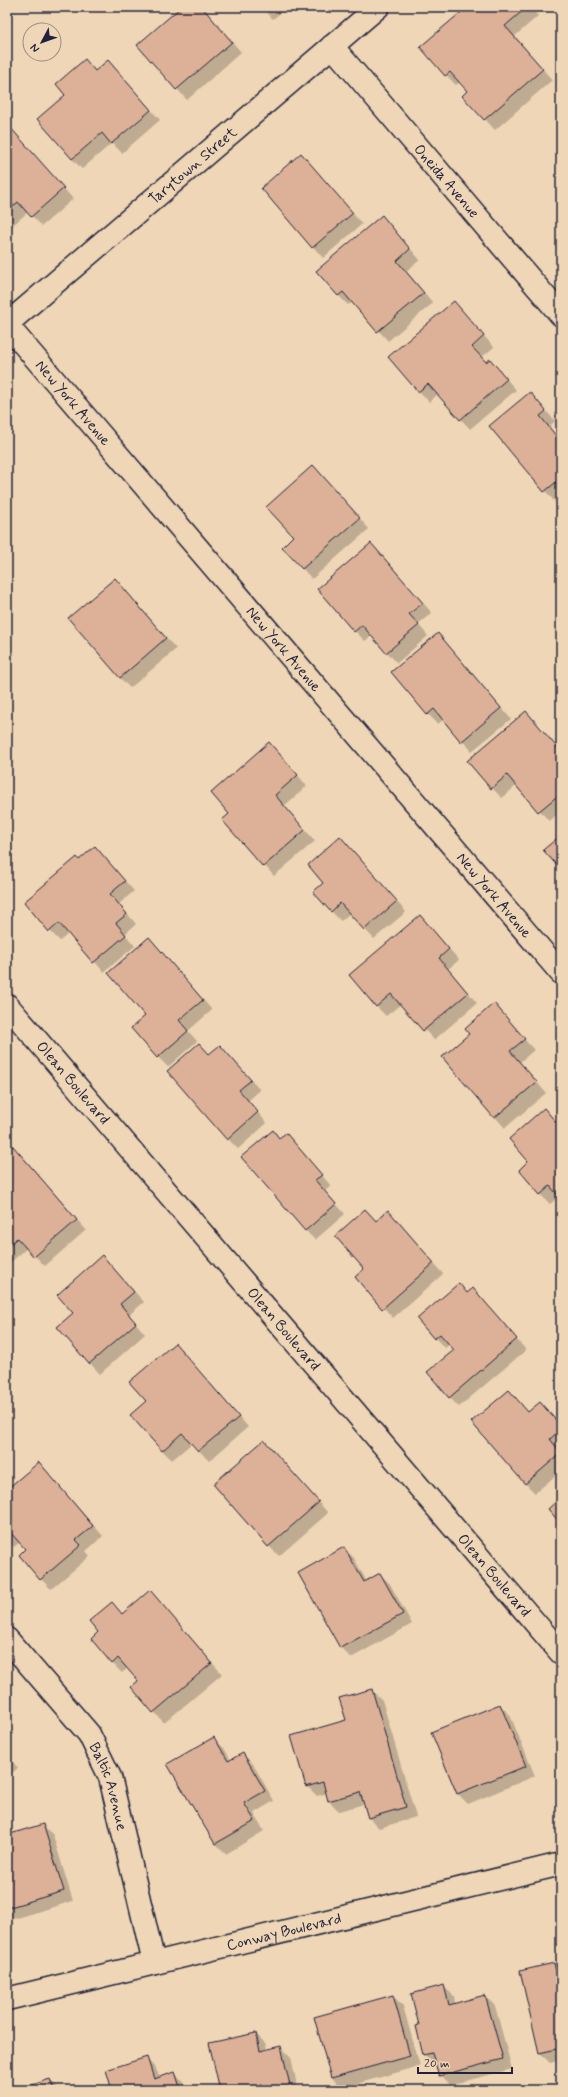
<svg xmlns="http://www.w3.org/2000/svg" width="568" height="2097" font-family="Mynerve,sans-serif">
	<rect width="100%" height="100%" fill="#eed6b6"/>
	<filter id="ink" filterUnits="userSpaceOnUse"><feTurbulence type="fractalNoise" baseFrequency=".025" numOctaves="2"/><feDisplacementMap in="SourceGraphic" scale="8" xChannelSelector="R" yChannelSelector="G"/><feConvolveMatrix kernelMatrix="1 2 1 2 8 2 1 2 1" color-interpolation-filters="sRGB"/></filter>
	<g filter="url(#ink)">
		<!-- shadow -->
		<path fill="#0003" d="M182,7h20l39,45 -54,48 -49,-55z
			M261,7h27l-15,12z
			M469,7h61l8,9 -23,20 37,44 -57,50 -31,-34 4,-4 -8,-10 -4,3 -10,-10z
			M85,60l11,12 12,-11 52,59 -38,33 -10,-10 -30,26 -10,-10z
			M7,129l12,8 54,62 -31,27 -14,-14 -21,18z
			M301,154l61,70 -39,34 -61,-70z
			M392,227l28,33 -14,11 27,32 -45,38 -35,-39 -5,3 -10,-10z
			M454,303l40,44 -12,10 5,6 3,-3 26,30 -46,39 -32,-35 -9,8 -39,-44z
			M530,393l25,28 -6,6 12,14v55l-6,6 -65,-75z
			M323,477l46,52 -57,50 -29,-32 11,-11z
			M371,544l61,69 -14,11 10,12 -31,27 -25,-28 -7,6 -10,-10z
			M115,579l61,70 -46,39 -10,-10z
			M438,634l73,85 -39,32 -28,-32 -6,5 -10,-10z
			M526,712l35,40v59l-12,10 -32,-36 -15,13 -10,-10z
			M279,753l28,33 -23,20 31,35 -41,35 -50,-56 7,-6z
			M340,837l66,75 -32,27 -24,-26 -9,8 -10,-10 -6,-28z
			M95,847l39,44 -15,13 17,20 -11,10 10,12 -31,26 -35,-39 -9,8 -10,-10 27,-73 3,3z
			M420,916l39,44 -11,9 29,34 -43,37 -33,-36 -15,12 -10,-10z
			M149,938l63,72 -24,21 9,10 -29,26 -10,-10 -12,-41z
			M494,1005l40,45 -14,12 26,31 -41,35 -62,-71 27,-23z
			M220,1046l40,44 -12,11 19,22 -29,26 -10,-10 -18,-84z
			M544,1110l17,18v70l-1,-2 -10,8 -10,-10z
			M273,1131l7,8 5,-5 10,10 36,42 -6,5 20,23 -30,26 -10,-10z
			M7,1153l16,4 63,73 -41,36 -18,-18 -16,14 -4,-4z
			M388,1212l55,62 -50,44 -37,-41 9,-8 11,-47z
			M102,1256l42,46 -15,13 16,19 -45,40 -42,-46 17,-14z
			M459,1285l9,9 5,-4 53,60 -67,57 -10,-10 6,-47 -5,-6 -5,4 -10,-10z
			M175,1344l73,83 -39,34 -17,-18 -20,17 -10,-10 -15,-49z
			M509,1391l20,22 11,-10 21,23v22l-2,2 2,2v19l-26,22 -10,-10z
			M264,1441l64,72 -49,43 -10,-10z
			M39,1463l64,73 -17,15 4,5 -39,33 -10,-10 -14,-29 -7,-8 -6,5 -7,-6v-50z
			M344,1548l10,10 13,24 13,-8 10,10 22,40 -61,34 -10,-10 -42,-75z
			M150,1591l72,83 -58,49 -31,-36 7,-6 -12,-13 -6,5 -10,-10 11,-48z
			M371,1690l11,10 34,117 -37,11 -10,-10 -5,-14 -25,7 -10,-10 -2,-8 -10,3 -10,-10 40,-65z
			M500,1705l10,10 25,61 -67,28 -10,-10 -26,-61z
			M213,1738l11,10 7,13 12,-7 10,10 21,37 -20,12 10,18 -38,23 -10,-10 -47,-80z
			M7,1755l11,13 -11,9z
			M43,1825l10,10 20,66 -59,18 -7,-7v-76z
			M554,1964l7,8v88l-11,3 -10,-10z
			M443,1986l11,10 1,8 30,-8 10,10 17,63 -62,16 -10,-10 -3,-11h-3l-10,-10z
			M393,1996l10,10 17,60 -78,22 -11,-10z
			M256,2034l10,10 1,6 14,-3 10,10 7,33h-77z
			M146,2058l10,11 4,9 15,-5 10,11 2,6h-74z
			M50,2080l10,10h-40z"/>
		<!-- building -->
		<path fill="#dcb198" stroke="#22223b" d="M181,7h21l30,35 -56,48 -39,-45z
			M467,7h60l-22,19 38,43 -59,51 -22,-24 5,-5 -17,-19 -5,4 -25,-29z
			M85,59l10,12 13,-11 43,50 -40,34 -9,-11 -30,26 -35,-40 28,-24 -9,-11z
			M9,126l55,62 -33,29 -13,-15 -11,10v-84z
			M301,153l52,60 -41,35 -51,-60z
			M382,215l28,34 -13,12 27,32 -47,39 -34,-40 -5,4 -22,-25z
			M454,301l30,35 -12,11 14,15 4,-3 17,20 -47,41 -32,-36 -10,8 -30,-35z
			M530,392l16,19 -6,5 21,26v36l-17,14 -55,-66z
			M313,465l47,53 -58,51 -20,-22 11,-11 -27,-29z
			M371,543l52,60 -14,11 10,11 -33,28 -24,-28 -8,7 -37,-43z
			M115,578l51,60 -46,40 -52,-60z
			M438,633l63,75 -40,34 -27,-33 -7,6 -36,-43z
			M526,711l35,41v41l-23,19 -31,-37 -16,14 -24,-28z
			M269,742l29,33 -23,20 30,35 -42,37 -41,-47 7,-6 -18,-21z
			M561,835v35l-18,-20z
			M340,836l57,65 -33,29 -24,-27 -9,9 -18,-20 10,-9 -15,-18z
			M95,846l30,35 -15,13 17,20 -11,9 10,12 -33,28 -34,-40 -10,9 -25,-30 53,-45 2,3z
			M420,915l29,34 -10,9 29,35 -45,38 -32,-37 -15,13 -27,-32z
			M149,937l54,63 -24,20 9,11 -31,27 -26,-30 14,-12 -37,-43z
			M494,1003l31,36 -15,12 27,31 -43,36 -52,-61 27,-23 -4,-5z
			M199,1043l10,11 11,-9 31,35 -12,10 19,22 -31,28 -60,-69z
			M544,1108l17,20v71l-11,-13 -10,9 -21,-25 9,-9 -19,-22z
			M273,1130l6,8 7,-5 36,42 -7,5 21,24 -31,27 -64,-74z
			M13,1146l64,74 -43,37 -17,-19 -10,9v-96z
			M365,1209l11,12 12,-11 46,53 -52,46 -27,-32 9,-8 -29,-33z
			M102,1255l32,37 -14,12 16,19 -47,41 -32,-37 16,-14 -16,-18z
			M459,1283l8,10 6,-5 44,51 -68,59 -22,-26 27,-22 -14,-16 -6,5 -17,-20z
			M175,1343l64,74 -41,34 -16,-18 -20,18 -32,-36 16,-14 -17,-19z
			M509,1390l19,22 12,-10 21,24v3l-11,10 11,14 -36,31 -54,-62z
			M264,1440l55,62 -51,45 -55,-63z
			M39,1462l54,64 -17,14 5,5 -41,35 -21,-25 6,-6 -15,-17 -3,3v-46z
			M561,1497v27l-13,-15z
			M344,1547l20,35 16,-9 23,41 -63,34 -42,-75z
			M150,1590l62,73 -59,50 -22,-26 7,-6 -20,-23 -6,6 -21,-25 7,-7 -9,-11 23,-19 10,12z
			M372,1689l34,118 -38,11 -8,-26 -32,9 -5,-19 -17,5 -15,-51 55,-16 -7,-22z
			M500,1704l26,62 -69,28 -26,-62z
			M214,1737l14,24 15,-8 22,38 -21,12 11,18 -40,23 -48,-80z
			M43,1824l21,67 -57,17v-73z
			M554,1963l3,12 4,-1v74l-22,5 -19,-82z
			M444,1985l5,20 36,-10 18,64 -64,17 -7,-23 -9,2 -7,-29 3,-1 -8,-31z
			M393,1995l17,61 -79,22 -17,-61z
			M256,2033l4,18 21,-5 10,44h-71l-11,-47z
			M147,2057l7,22 21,-7 6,18h-69l-6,-20z
			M50,2079l4,11h-37z"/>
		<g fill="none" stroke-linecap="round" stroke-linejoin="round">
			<defs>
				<g id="street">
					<path id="s1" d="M332,46l229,269"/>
					<path id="s2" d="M7,324l371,-317"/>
					<path id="s3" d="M7,325l554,648"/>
					<path id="s4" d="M7,1639l82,95 21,43 44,186"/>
				</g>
				<g id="secondary">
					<path id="s5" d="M7,1005l554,648"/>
					<path id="s6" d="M7,1999l554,-135"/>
				</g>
			</defs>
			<!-- street casing -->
			<use href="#street" stroke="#22223b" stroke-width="25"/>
			<!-- secondary casing -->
			<use href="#secondary" stroke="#22223b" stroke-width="25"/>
			<!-- street -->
			<use href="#street" stroke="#eed6b6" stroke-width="22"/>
			<!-- secondary -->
			<use href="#secondary" stroke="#eed6b6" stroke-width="22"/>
		</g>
	</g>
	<g text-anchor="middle" stroke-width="3.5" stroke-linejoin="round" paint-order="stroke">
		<!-- street labels -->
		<g font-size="15" fill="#22223b" stroke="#eed6b6">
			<text dy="5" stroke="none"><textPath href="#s2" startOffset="244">Tarytown Street</textPath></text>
			<text dy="5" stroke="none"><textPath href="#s1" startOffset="177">Oneida Avenue</textPath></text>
			<text dy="5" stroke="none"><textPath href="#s3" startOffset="102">New York Avenue</textPath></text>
			<text dy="5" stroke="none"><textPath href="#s3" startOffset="426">New York Avenue</textPath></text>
			<text dy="5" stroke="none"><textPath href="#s3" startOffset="750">New York Avenue</textPath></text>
			<text dy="5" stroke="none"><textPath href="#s5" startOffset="102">Olean Boulevard</textPath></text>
			<text dy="5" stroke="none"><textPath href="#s5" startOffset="426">Olean Boulevard</textPath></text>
			<text dy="5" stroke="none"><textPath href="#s5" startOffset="750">Olean Boulevard</textPath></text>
			<text dy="5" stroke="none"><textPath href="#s4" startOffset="182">Baltic Avenue</textPath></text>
			<text dy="5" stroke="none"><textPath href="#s6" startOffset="285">Conway Boulevard</textPath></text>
		</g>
	</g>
	<!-- margin -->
	<rect width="568" height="2097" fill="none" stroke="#eed6b6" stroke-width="24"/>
	<rect x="12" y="12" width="544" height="2073" fill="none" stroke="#22223b" stroke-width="1.5" filter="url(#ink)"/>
	<!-- north arrow -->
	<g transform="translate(42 42) rotate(229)"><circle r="19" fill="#eed6b6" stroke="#9c8e85"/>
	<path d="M0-3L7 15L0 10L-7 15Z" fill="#22223b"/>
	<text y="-6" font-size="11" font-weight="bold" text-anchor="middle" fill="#22223b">N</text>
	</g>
	<!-- scale -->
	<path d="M418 2067v6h94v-6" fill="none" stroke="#22223b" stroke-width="2"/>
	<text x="424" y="2067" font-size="12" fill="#22223b" stroke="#eed6b6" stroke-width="3" paint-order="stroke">20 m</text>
</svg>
